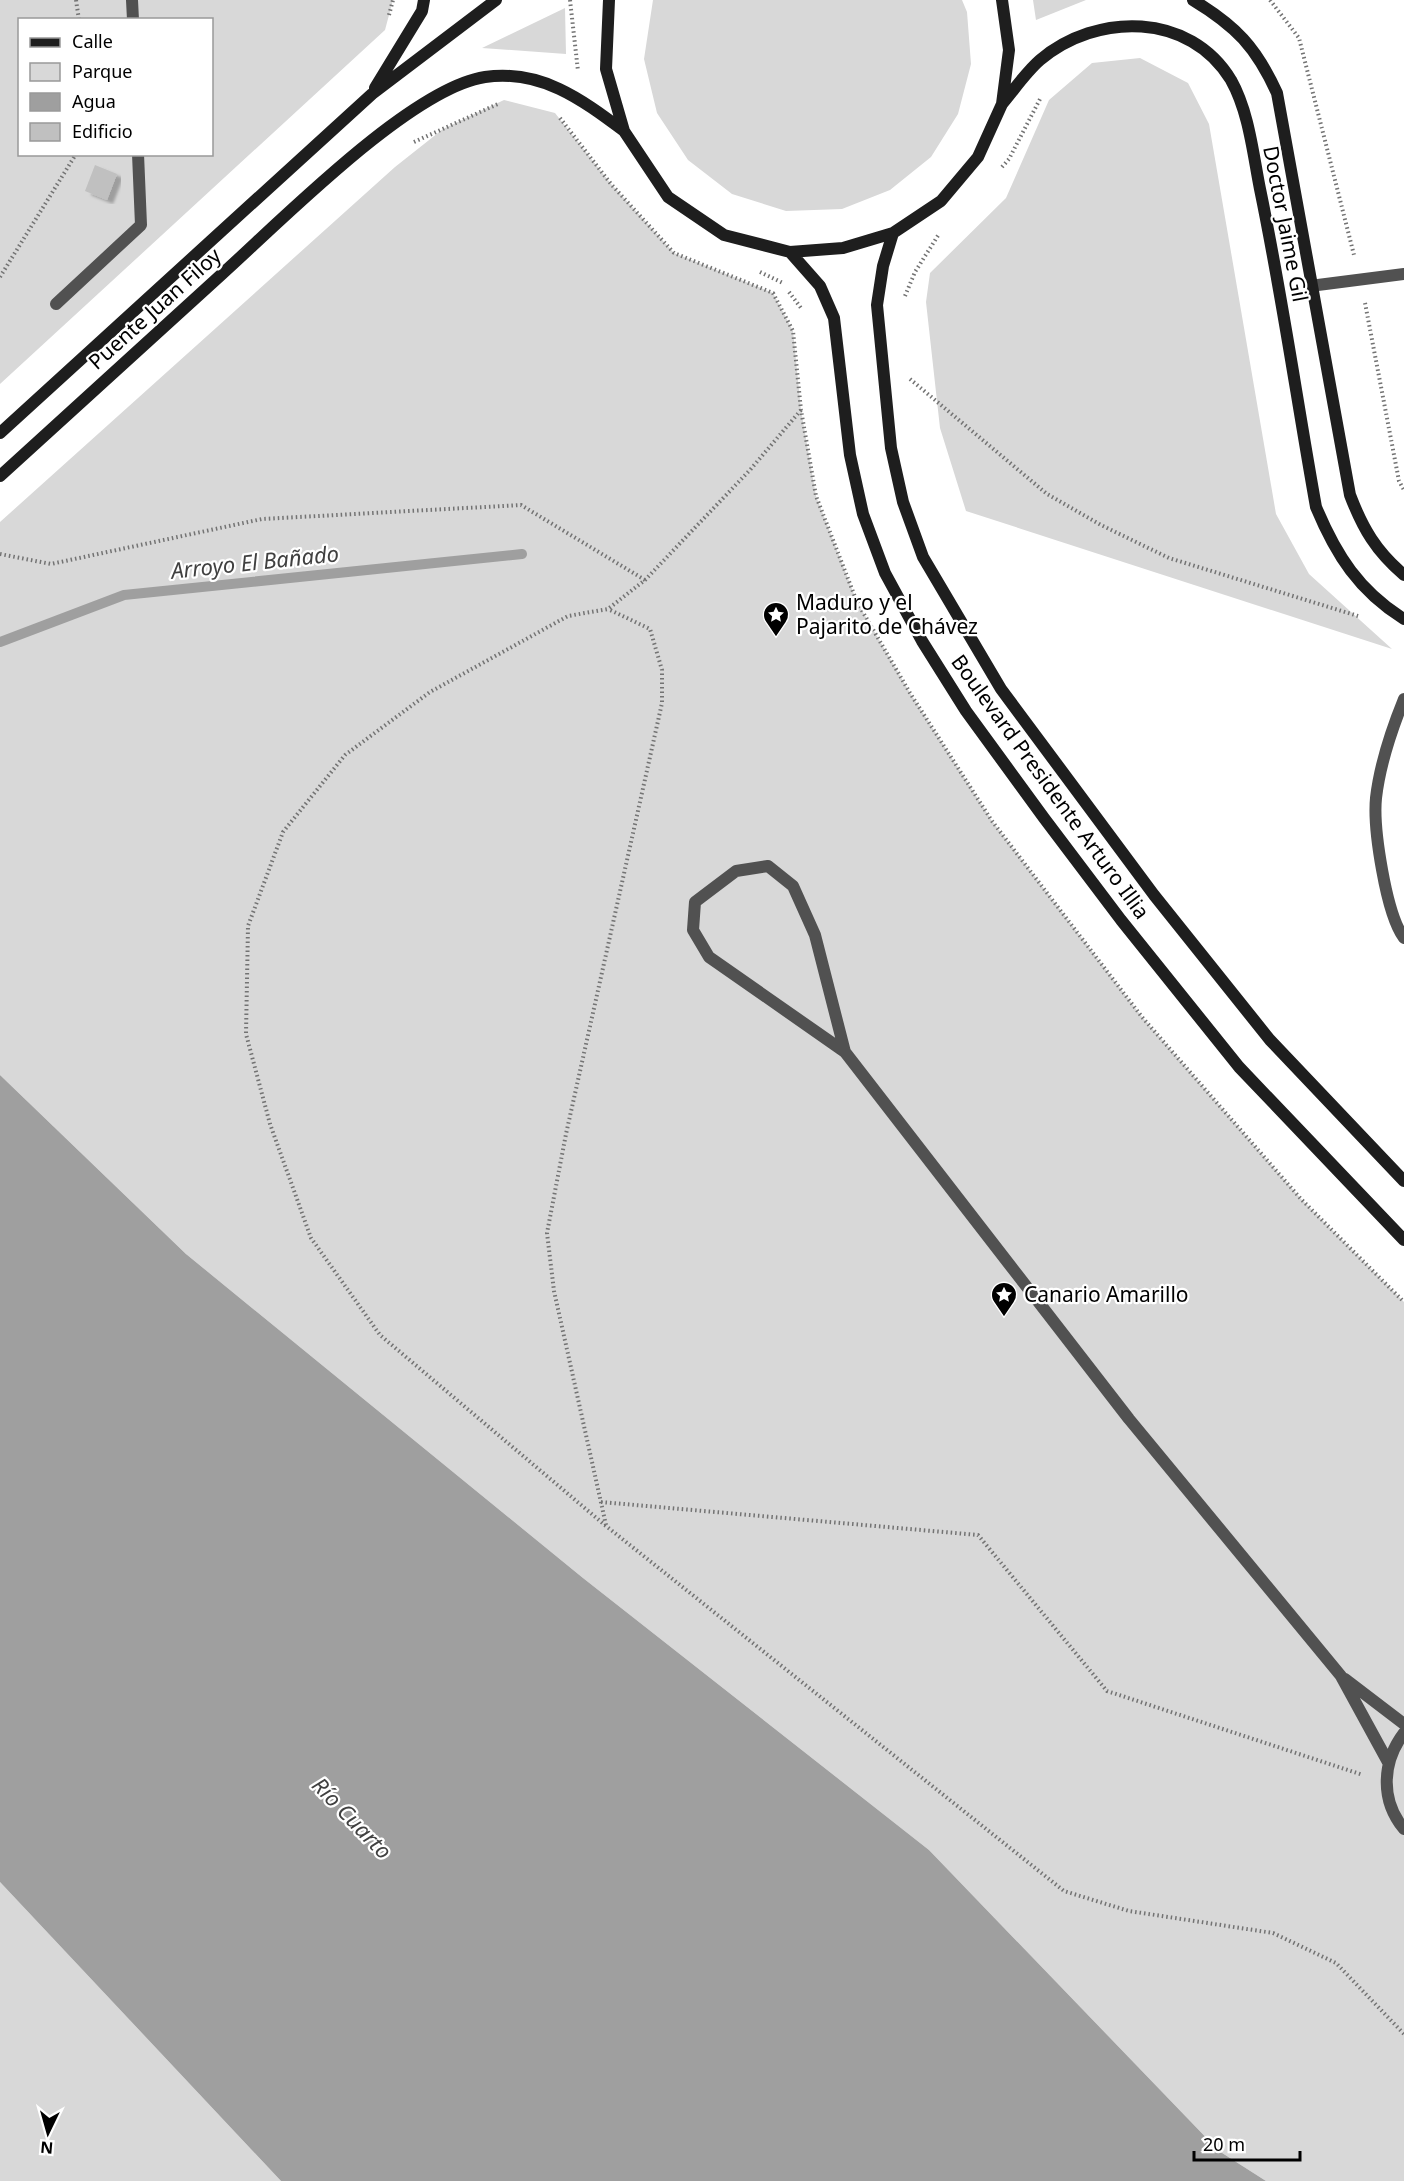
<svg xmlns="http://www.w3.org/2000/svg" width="1404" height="2181" font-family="'Noto Sans',sans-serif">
	<defs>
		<filter id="shadow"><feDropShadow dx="6" dy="4" stdDeviation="1.5" flood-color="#0004"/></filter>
	</defs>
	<rect width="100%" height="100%" fill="#fff"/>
	<!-- green -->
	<path fill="#d8d8d8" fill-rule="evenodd" d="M0,0h393l-8,30 -385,354zM20,20h192v134h-192z
		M653,0h309l5,12 4,52 -13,50 -27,43 -41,33 -48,19 -56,2 -54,-17 -44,-34 -31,-47 -13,-54z
		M1033,0h53l-50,20z
		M565,8l1,46 -84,-6z
		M1140,58l48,25 21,41 67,390 33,60 83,75 -426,-138 -26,-83 -14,-126 4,-29 76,-75 43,-98 43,-37z
		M504,100l51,13 56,71 63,69 99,40 20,38 8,79 15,86 41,106 53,91 82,128 150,196 159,182 103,103v879h-138l-47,-30 -290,-301 -346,-272 -397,-324 -186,-179v-553l395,-355 48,-38z
		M0,1882l281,299h-281z"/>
	<!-- water -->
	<path fill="#9f9f9f" d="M0,1075l186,179 397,324 346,272 290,301 47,30h-985l-281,-299z"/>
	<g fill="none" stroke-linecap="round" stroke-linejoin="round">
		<!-- stream -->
		<path stroke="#9f9f9f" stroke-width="10" d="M0,642l124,-47 398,-41"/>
	</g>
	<!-- building -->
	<path fill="#c0c0c0" filter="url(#shadow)" d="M95,165l22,9 -10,26 -22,-9z"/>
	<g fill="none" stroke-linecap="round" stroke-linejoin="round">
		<!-- path -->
		<path stroke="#737373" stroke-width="4" stroke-dasharray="1.5 3" stroke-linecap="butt" d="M76,0l3,20
			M570,0l8,71
			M1270,0l29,38 55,217
			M389,15l4,-15
			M560,118l51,66 63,69 99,40 20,38 8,79 15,86 41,106 53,91 82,128 150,196 159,182 103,103
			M414,142l86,-39
			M1002,167l7,-8 31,-60
			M760,272l23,11
			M0,277l76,-123
			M789,292l12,16
			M905,296l10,-24 24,-38
			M1365,303l34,178 5,9
			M910,379l137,115 54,31 68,33 189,58
			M801,410l-51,60 -105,110 -37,29 -40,7 -138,76 -85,63 -62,77 -35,94 -2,108 24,90 41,114 69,97 226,191 458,365 65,20 144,22 63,30 68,71
			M0,554l51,10 211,-45 259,-14 124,75
			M601,1502l377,33 129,156 256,84
			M606,1525l-52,-234 -7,-58 19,-99 96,-431v-33l-12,-41 -42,-20"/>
		<!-- lane -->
		<path stroke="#515151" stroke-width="12" d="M132,0l1,20
			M56,304l85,-79 -3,-71
			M1404,699c-13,32 -24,64 -28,99 -3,30 10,116 28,140"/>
		<!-- street -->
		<path stroke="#515151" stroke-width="12" d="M1310,286l94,-12
			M845,1052l-30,-117 -22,-49 -25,-20 -32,5 -41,31 -2,28 16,27 136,95 284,367 212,257 47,86
			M1345,1679l59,45
			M1404,1733c-22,29 -24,67 0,96"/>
		<!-- secondary -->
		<path stroke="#1e1e1e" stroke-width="12" d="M609,0l-3,69 18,62 44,66 56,38 66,17 53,-4 50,-15 48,-32 37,-44 24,-53 7,-54 -7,-50
			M1193,0c43,26 63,47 84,93l73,402c13,34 26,56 54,80
			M375,88l47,-77 2,-11
			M1002,104c12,-14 24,-32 38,-44 57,-48 150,-48 191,20 18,32 22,74 29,109 22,106 37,212 56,318 20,48 43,84 88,112
			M893,233l-10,33 -6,39 14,143 12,54 20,55 78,132 153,206 116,145 134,141
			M790,252l30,34 14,32 16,137 13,59 22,59 37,68 44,70 78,107 77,102 118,147 165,173
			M0,433l372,-339 124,-94
			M0,476c74,-67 148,-134 222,-202 58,-52 189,-186 263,-197 56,-8 96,22 139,54"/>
	</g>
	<!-- icons -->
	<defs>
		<symbol id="sight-pin" viewBox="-11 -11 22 30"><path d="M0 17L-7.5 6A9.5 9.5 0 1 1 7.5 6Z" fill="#000" stroke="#fff"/><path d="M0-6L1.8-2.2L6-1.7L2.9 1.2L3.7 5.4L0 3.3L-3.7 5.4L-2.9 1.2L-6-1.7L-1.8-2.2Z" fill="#fff"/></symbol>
	</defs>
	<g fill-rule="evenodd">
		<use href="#sight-pin" x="761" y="600" width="30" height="40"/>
		<use href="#sight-pin" x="989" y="1280" width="30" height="40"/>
	</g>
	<g text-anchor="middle" stroke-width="4.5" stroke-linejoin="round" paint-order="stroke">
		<!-- street labels -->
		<g font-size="21" fill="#000" stroke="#fff">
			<text transform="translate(1285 224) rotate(79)" y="7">Doctor Jaime Gil</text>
			<text transform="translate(155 309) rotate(-42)" y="7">Puente Juan Filoy</text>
			<text transform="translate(1050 787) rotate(54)" y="7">Boulevard Presidente Arturo Illia</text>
		</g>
		<!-- poi labels -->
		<g font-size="21" fill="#000" stroke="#fff" text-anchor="start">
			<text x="796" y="610">Maduro y el<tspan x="796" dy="24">Pajarito de Chávez</tspan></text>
			<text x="1024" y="1302">Canario Amarillo</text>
		</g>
		<!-- water labels -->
		<g font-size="22" font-style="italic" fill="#404040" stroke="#fff">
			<text transform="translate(255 562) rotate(-6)" y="8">Arroyo El Bañado</text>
			<text transform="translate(352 1818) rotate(46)" y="8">Río Cuarto</text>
		</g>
	</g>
	<!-- legend -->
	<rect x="18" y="18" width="195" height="138" fill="#ffffff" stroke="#999999" stroke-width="1.5"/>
	<rect x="30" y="38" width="30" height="9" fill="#1e1e1e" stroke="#999999" stroke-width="1.5"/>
	<text x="72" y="48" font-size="18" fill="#000000">Calle</text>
	<rect x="30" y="63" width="30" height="18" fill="#d8d8d8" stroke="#999999" stroke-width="1.5"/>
	<text x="72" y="78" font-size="18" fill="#000000">Parque</text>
	<rect x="30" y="93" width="30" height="18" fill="#9f9f9f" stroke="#999999" stroke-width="1.5"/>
	<text x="72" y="108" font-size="18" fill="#000000">Agua</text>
	<rect x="30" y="123" width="30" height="18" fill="#c0c0c0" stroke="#999999" stroke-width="1.5"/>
	<text x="72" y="138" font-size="18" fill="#000000">Edificio</text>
	<!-- north arrow -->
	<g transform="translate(48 2133) rotate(185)" stroke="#ffffff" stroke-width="4.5" paint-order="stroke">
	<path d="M0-4.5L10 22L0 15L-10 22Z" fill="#000000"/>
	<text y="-9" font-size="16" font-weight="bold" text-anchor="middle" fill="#000000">N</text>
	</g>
	<!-- scale -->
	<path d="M1194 2151v9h106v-9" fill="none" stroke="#000000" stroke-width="3"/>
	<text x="1203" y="2151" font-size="18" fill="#000000" stroke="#ffffff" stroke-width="4.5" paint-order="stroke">20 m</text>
</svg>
